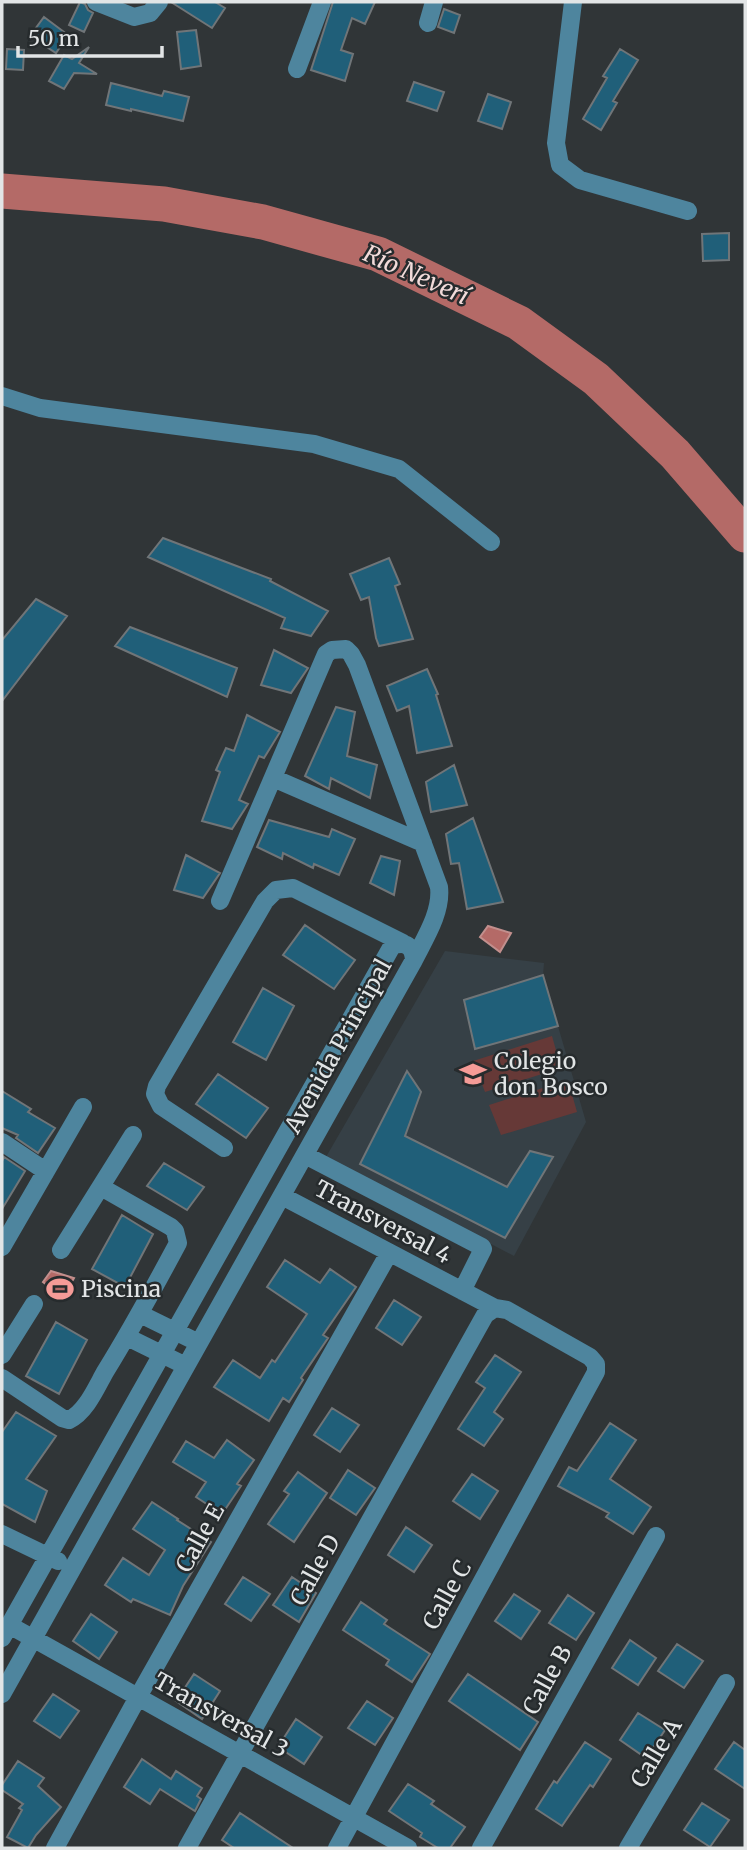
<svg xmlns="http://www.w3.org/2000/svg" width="747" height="1850" font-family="Merriweather,serif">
	<rect width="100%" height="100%" fill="#303537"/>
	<!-- built -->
	<path fill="#364046" d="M445,951l99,12 -1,12 43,147 -72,134 -188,-99z"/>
	<!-- green -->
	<path fill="#663937" d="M552,1036l9,32 -76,24 -12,-31z
		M568,1080l9,32 -76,23 -12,-30z"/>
	<!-- water -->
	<path fill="#b46a67" stroke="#c28f8d" stroke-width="2" d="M488,926l23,7 -11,19 -20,-15z
		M51,1271l23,7 -11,19 -20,-15z"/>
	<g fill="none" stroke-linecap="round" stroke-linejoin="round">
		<!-- river -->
		<path stroke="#b46a67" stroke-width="35" d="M2,191l162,13 99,18 115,32 141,69 77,56 79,75 70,81"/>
	</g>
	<!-- building -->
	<path fill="#205f79" stroke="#707578" stroke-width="2" d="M80,2l5,2 3,6 5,3 -9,19 -15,-7z
		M171,2h44l10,6 -13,20z
		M333,2h42l-10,22 -13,-6 -11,32 12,4 -8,27 -34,-11z
		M444,9l16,6 -6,18 -16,-6z
		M44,17l24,18 -12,18 -26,-17z
		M196,30l5,36 -20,3 -4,-37z
		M89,47l-10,16 18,11 -23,-1 -10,16 -15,-8 15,-26 8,4z
		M7,49l17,1 -1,20 -17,-1z
		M620,49l18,11 -25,41 4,2 -16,27 -18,-11 24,-41 -4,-2z
		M414,82l30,10 -7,19 -30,-10z
		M111,83l51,13 2,-5 25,6 -6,24 -52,-12v2l-25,-6z
		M488,94l23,8 -9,27 -24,-8z
		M729,233v27l-26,1 -1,-27z
		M163,538l108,41 -1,2 58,30 -17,25 -30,-8 4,-10 -137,-61z
		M389,558l11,26 -5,2 18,53 -34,7 -3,-8 -7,-41 -8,3 -11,-26z
		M36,599l31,17 -65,85v-61z
		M130,627l107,41 -10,29 -112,-51z
		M274,650l34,18 -17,25 -30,-8z
		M427,669l11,25 -2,1 16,51 -35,7 -8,-47 -12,5 -10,-25z
		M336,707l19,5 -8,44 30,9 -7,33 -39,-20 -2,11 -24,-13z
		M247,715l33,17 -16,26 -5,-2 -20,44 9,4 -16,25 -30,-8 18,-49 -4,-2 10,-22 8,3z
		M454,765l13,40 -36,7 -5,-30z
		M473,818l30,84 -36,7 -8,-46 -8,1 -5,-30z
		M269,820l60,17 3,-8 23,10 -16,36 -25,-11 -1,4 -30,-15 -1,6 -25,-12z
		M186,855l34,18 -17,25 -29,-8z
		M381,856l19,5 -6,34 -24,-12z
		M305,925l50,35 -21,29 -51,-34z
		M543,975l15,51 -83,23 -11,-49z
		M263,988l31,18 -28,54 -33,-18z
		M407,1071l14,21 -16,44 102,51 23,-36 23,6 -48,81 -145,-74z
		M218,1074l50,34 -22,30 -50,-34z
		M2,1091l29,18 -3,3 27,16 -17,25 -22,-15 2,-3 -16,-7z
		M4,1157l21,14 -23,38v-48z
		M164,1163l40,24 -17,23 -40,-24z
		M122,1215l31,19 -28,53 -33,-18z
		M285,1260l35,23 10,-14 26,18 -33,48 5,3 -27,40 2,2 -14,22 -6,-4 -14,23 -55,-34 19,-27 27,18 12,-18 3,2 32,-48 -40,-27z
		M394,1300l27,17 -19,28 -26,-17z
		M56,1322l31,18 -28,54 -33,-18z
		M495,1355l26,17 -27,40 9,7 -19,27 -26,-17 27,-41 -9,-6z
		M332,1408l27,17 -19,27 -26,-17z
		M16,1412l40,24 -30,43 21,12 -12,31 -33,-18v-72z
		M610,1423l26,17 -26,39 41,28 -18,27 -27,-17 3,-4 -51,-27 11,-19 8,4z
		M227,1440l27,20 -17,24 4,2 -19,28 -26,-17 10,-15 -33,-20 13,-21 28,17z
		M348,1470l27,18 -19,27 -26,-17z
		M298,1472l29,21 -33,49 -26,-18 21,-30 -5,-3z
		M472,1474l26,17 -18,28 -27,-18z
		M152,1502l26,17 -1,1 34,22 -28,44 -13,29 -37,-16 -2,3 -26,-17 18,-27 26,17 16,-25 -32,-21z
		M406,1527l26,18 -18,27 -26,-17z
		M243,1577l27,17 -19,27 -26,-17z
		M292,1577l24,16 -17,29 -26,-17z
		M514,1594l26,17 -19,28 -26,-18z
		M568,1595l26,18 -18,27 -27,-17z
		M361,1602l26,18 -3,4 46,30 -18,28 -26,-17 3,-5 -46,-30z
		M91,1614l26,18 -18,27 -26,-18z
		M630,1640l26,18 -18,27 -26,-17z
		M677,1644l26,17 -19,27 -26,-17z
		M194,1674l26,17 -18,28 -26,-18z
		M468,1674l70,48 -18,28 -71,-49z
		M53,1694l26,17 -19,27 -26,-17z
		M367,1701l26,17 -18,27 -27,-17z
		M638,1713l27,17 -19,28 -26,-18z
		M296,1719l26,18 -18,27 -26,-17z
		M585,1742l26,17 -18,28 -3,-2 -28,41 -26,-17 18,-28 3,2z
		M734,1742l11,8v39l-30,-20z
		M142,1759l29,20 5,-8 26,17 -5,8 4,3 -6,12 -35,-22 -10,15 -26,-17z
		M18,1761l26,17 -6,8 23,21 -25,28 -8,13 -21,-11 15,-27 -3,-2 4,-4 -21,-14v-5z
		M408,1784l26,17 -3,3 34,23 -15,21h-12l-18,-11 2,-4 -33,-22z
		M702,1803l27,17 -19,27 -26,-17z
		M240,1813l53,35h-59l-12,-8z"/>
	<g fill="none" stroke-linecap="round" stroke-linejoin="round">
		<!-- minor -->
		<path stroke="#4e859e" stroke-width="18" d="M96,2l38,15 16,-4 9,-11
			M573,2l-17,141 4,22 20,15 108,31
			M428,23l6,-21
			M297,69l25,-67
			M2,396l38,12 274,36 85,25 92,73
			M273,778l150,65
			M220,901l106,-247 6,-4 14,-1 5,5 6,11 82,222c3,25 -14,51 -25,73
			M2,1142l42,28 1,3
			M224,1148l-63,-42 -6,-12 2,-8 108,-185 11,-11 17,-2 110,55
			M305,1155l177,92 1,2 -21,42
			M282,1196l213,112
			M2,1247l81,-140
			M61,1250l72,-115
			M140,1314l59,29
			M127,1337l59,29
			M2,1355l32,-51
			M2,1378l60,40 7,2c17,-8 27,-32 36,-48 26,-42 50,-86 73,-129l-3,-12 -4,-4 -70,-40
			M2,1534l56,27
			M9,1625l399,223
			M2,1638l390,-692c14,-5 21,0 22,14l-412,734
			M55,1848l83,-151 251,-444
			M187,1848l298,-533 10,-7 12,2 83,47 6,7v8l-259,476
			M481,1848l175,-312
			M628,1848l98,-165"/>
	</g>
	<!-- icons -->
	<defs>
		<symbol id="school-bare" viewBox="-9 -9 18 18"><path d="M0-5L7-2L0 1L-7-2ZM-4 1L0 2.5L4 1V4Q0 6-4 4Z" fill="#f59b97" stroke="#262b2d" stroke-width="2.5" paint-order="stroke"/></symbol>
		<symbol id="stadium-bare" viewBox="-9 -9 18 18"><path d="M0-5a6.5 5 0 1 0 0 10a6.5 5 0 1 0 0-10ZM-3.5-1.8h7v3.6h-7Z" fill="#f59b97" stroke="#262b2d" stroke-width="2.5" paint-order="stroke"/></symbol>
	</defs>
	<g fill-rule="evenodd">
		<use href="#school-bare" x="454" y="1055" width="38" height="38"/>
		<use href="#stadium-bare" x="41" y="1270" width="38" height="38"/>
	</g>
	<g text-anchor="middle" stroke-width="5" stroke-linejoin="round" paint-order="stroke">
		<!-- street labels -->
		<g font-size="23" fill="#e2e5e6" stroke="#262b2d">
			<text transform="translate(338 1046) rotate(-61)" y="8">Avenida Principal</text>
			<text transform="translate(383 1222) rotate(28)" y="8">Transversal 4</text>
			<text transform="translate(200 1538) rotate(-61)" y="8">Calle E</text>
			<text transform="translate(315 1570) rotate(-61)" y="8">Calle D</text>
			<text transform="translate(447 1595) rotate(-61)" y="8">Calle C</text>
			<text transform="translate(547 1680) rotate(-61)" y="8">Calle B</text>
			<text transform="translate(221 1715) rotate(29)" y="8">Transversal 3</text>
			<text transform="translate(656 1753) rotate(-59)" y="8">Calle A</text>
		</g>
		<!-- poi labels -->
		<g font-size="23" fill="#e2e5e6" stroke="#262b2d" text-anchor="start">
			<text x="494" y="1069">Colegio<tspan x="494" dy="26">don Bosco</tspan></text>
			<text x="81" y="1297">Piscina</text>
		</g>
		<!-- water labels -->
		<g font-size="24" font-style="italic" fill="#f2dbda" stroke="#262b2d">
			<text transform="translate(416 275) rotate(24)" y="8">Río Neverí</text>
		</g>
	</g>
	<!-- border -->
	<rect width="747" height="1850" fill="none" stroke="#e2e5e6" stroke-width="7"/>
	<!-- scale -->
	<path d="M18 46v10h144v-10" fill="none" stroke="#e2e5e6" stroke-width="3.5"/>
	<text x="28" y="46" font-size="21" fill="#e2e5e6" stroke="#262b2d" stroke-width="5" paint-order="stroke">50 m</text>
</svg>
